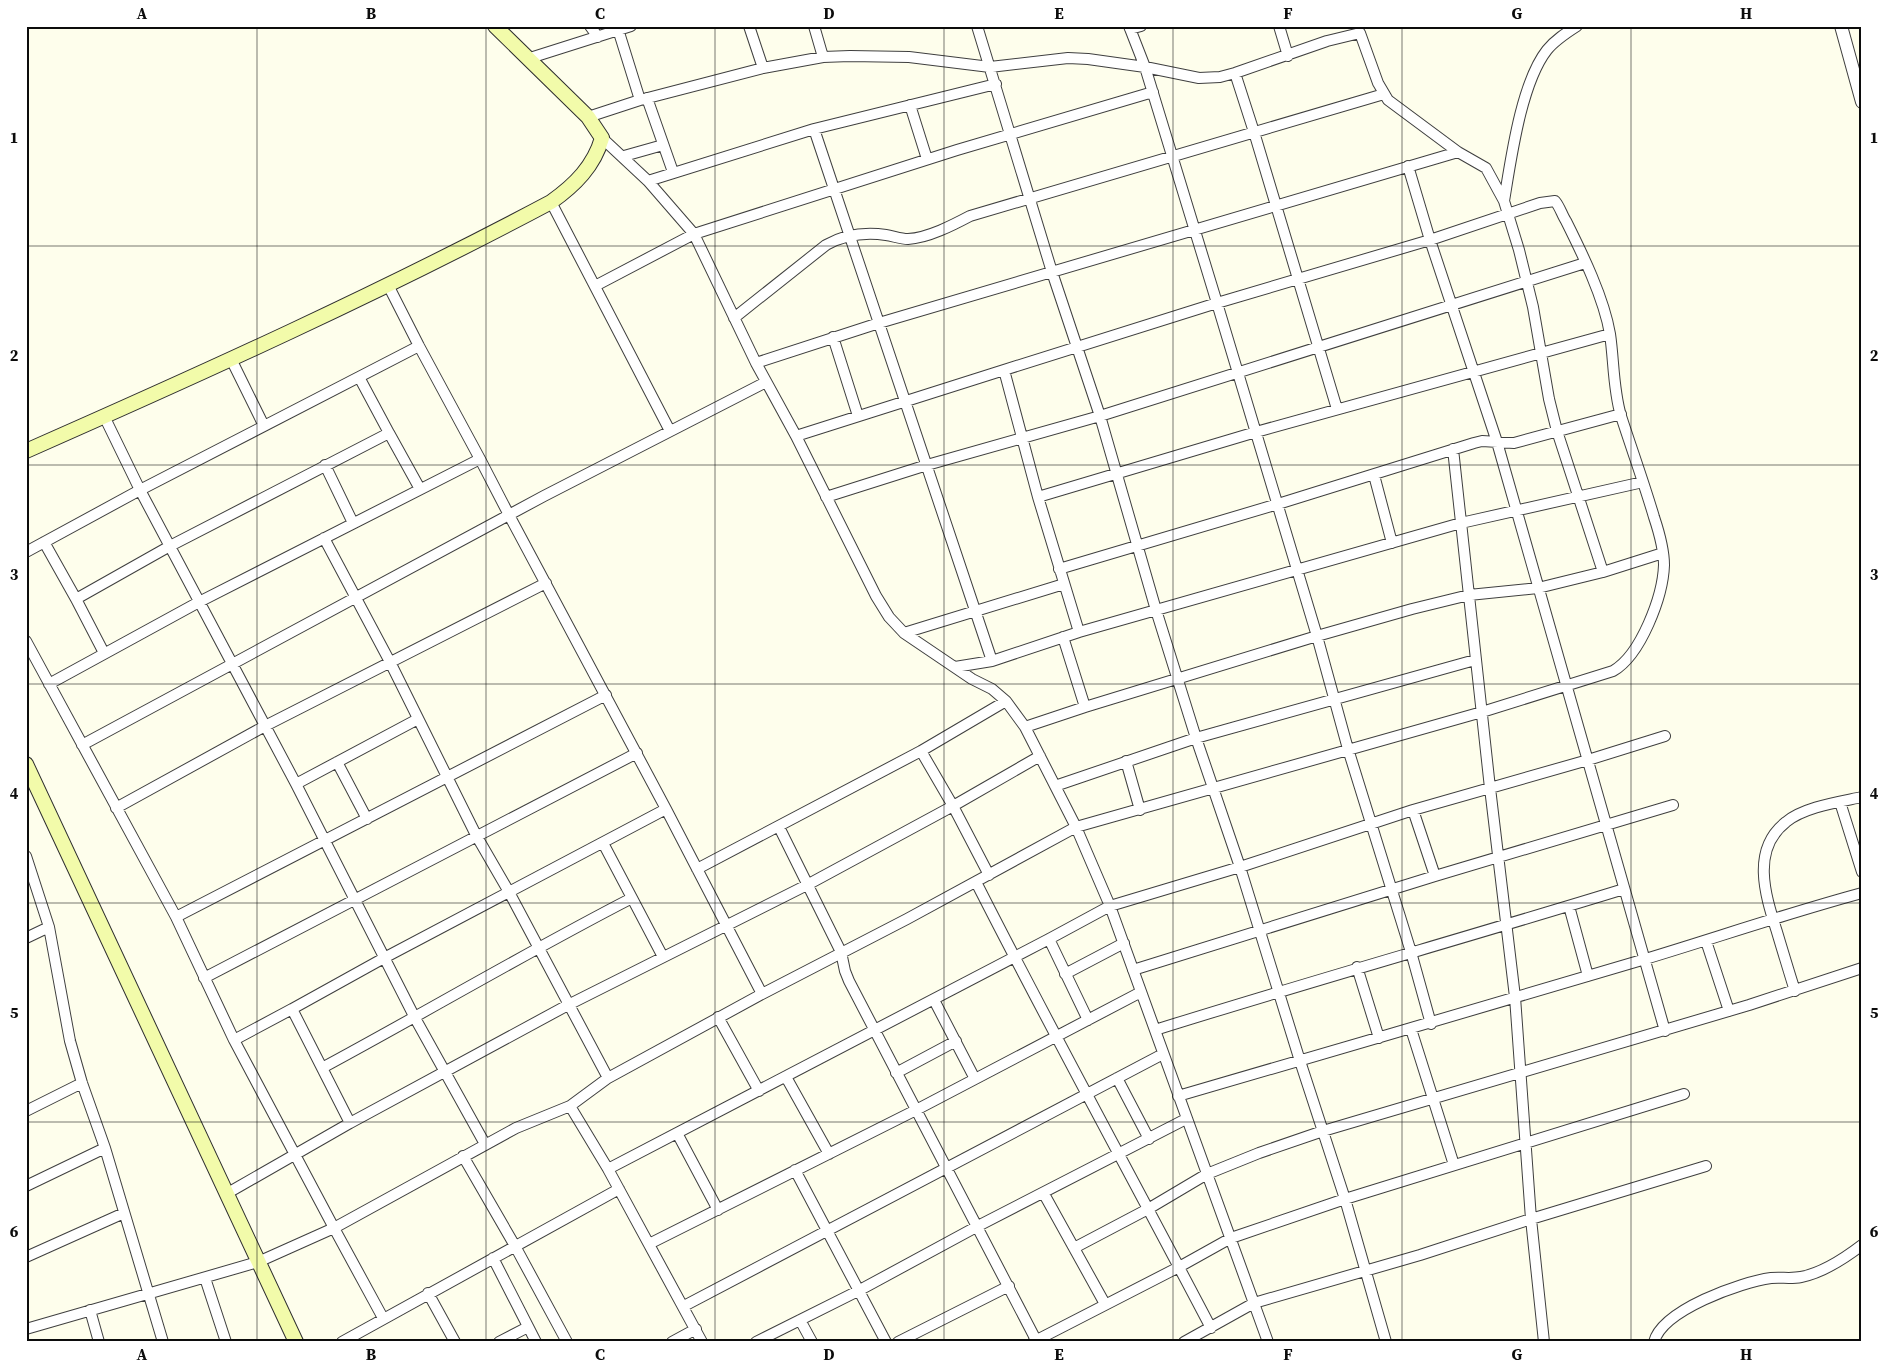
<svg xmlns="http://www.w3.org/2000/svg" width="1888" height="1368" font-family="'Source Serif 4',serif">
	<rect width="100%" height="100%" fill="#fefeec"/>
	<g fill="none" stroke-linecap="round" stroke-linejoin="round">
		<defs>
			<path id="minor" d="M590,26l8,11
				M617,26l23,74
				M749,26l14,42
				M814,26l9,31
				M977,26l75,246 48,144 56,194 40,128 44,129 60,194 45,138 41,143
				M1129,26l16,41 72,236 100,333 31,113 63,203 20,72
				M1279,26l9,30
				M1130,29l11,-3
				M530,58l101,-32
				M1235,73l19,59 83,277
				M647,98l26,74
				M910,105l17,54
				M588,117l52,-17 123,-32 60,-11 27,-1 59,1 81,10 78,-9 20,1 57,8 54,11 21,-1 15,-4 92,-32 33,-8 18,50 10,17 70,52 28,16 18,33 15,49 14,57 16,92 8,32 46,141
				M814,129l178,532
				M602,138l46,43 46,53 62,129 40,73 80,160 13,21 15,16 68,46 20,10 14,12 19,26 51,100 34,79 158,436
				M624,156l39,-11
				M1408,166l22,74 67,202 168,589
				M648,181l166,-52 182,-45
				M1504,201c7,-42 17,-118 43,-151 8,-10 19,-17 30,-24
				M551,202l119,229
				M388,285l31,61 61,113 29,56 157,294 96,185
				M595,286l99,-52 263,-84 196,-58
				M734,318l92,-73c18,-10 39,-13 60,-10 7,1 15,4 22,4 20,-1 45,-14 62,-23l414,-122
				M833,337l25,79
				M231,359l33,67
				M756,363l123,-40 579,-171
				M104,416l36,74 156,294 119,234 70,126
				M389,433l31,56
				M796,436l208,-66
				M1453,449l37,339 25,209 16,222 13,123
				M325,465l28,58
				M1374,475l18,68
				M826,497l101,-32 173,-49 485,-153
				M1038,497l218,-65 354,-98
				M324,538l66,124 86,173 33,57 99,186
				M44,542l32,57 94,-53 219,-113 -30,-56
				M26,552l114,-62 279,-144
				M1059,569l219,-65 196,-61 8,-2 32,2 107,-29
				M76,599l28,54
				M904,633l160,-49
				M1063,637l22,70
				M26,641l150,276 58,123 100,188 49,90
				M955,667l37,-6 87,-29
				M49,684l150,-82 281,-143
				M1025,727l60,-20 232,-71 95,-27 57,-14 69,-7 65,-16 60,-19
				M82,745l462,-249 222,-114
				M921,751l32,55 36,69
				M1126,761l14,49
				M337,762l30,57
				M296,784l122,-65
				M1055,786l141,-48 279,-78
				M1840,802l22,70
				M116,808l149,-82 281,-143
				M1413,810l22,66
				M779,827l62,125 4,19 4,10c62,120 126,240 188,361
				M603,843l29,55
				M26,856l23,71 21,114 12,42 23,65 58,194
				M697,869l224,-118 85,-50
				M976,882c76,150 157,297 235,446
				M1569,906l19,70
				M176,917l430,-222
				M26,938l23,-11
				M1049,939l39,81
				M1706,941l23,70
				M1357,967l22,71
				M1133,970l302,-94 238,-71
				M1065,974l59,-31
				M204,978c145,-74 288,-151 433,-225
				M1795,991c-6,-19 -12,-39 -18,-59 -11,-35 -27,-82 9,-110 18,-15 53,-20 76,-25
				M934,1000l41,79
				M292,1009l92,-51 282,-149
				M718,1017l41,74
				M1411,1029l43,136
				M1155,1030c156,-49 313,-93 469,-141
				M322,1068c104,-56 205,-116 310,-170l31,59
				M896,1073l60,-32
				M786,1077l43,77
				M1117,1078l32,61
				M1178,1096c155,-45 309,-90 464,-136 73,-22 146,-47 220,-67
				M570,1106l38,63 94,173
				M26,1111l56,-28
				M350,1123l218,-118 239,-120 146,-79 87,-50
				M677,1133l41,77
				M463,1156l52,90 52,96
				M608,1169l441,-230 61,-33 130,-39 173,-57 175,-50 77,-24
				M795,1170l91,172
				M26,1186l79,-38
				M226,1194l124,-71 -58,-114 -58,31
				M1044,1194l61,110
				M649,1244l267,-134 225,-118
				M1074,1248l74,-39 59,-35 52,-21 64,-22 426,-126 113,-37
				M26,1257l98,-44
				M493,1258l43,84
				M205,1278l21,64
				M428,1293l27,49
				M684,1306l479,-252
				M90,1310l9,32
				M800,1320l12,22
				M26,1329l232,-67 76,-34 182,-100 54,-22 38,-28 154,-84 145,-75 169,-92 406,-115 131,-41c28,-16 50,-75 51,-106 0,-16 -5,-33 -10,-48 -10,-34 -22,-67 -33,-101 -8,-27 -7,-55 -11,-82 -6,-36 -28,-81 -44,-113 -4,-6 -6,-14 -11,-20l-15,2 -110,37 -213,63 -213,67 34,127 41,135 382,-109 182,-41
				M342,1342l277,-153
				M499,1342l29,-15
				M672,1342l24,-13
				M756,1342l102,-51 120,-65 208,-107
				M898,1342l111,-56
				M1033,1342l146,-75 52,-29 114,-39 339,-105
				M1184,1342l70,-39 166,-48 111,-36 175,-53
				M1654,1342c8,-32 87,-60 117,-64 10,-1 20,1 30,-1 21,-4 44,-19 61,-32"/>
			<path id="tertiary" d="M1841,26l21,76"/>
			<path id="secondary" d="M26,451c177,-78 354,-158 525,-249 24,-17 43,-36 51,-64l-14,-21 -93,-91
				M26,764l270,578"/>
		</defs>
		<!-- minor casing -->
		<use href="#minor" stroke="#3f3f3f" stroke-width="12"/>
		<!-- tertiary casing -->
		<use href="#tertiary" stroke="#3f3f3f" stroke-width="14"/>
		<!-- secondary casing -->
		<use href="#secondary" stroke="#2e2e2e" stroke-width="16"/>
		<!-- minor -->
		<use href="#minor" stroke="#fff" stroke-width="10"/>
		<!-- tertiary -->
		<use href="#tertiary" stroke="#fff" stroke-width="12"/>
		<!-- secondary -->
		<use href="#secondary" stroke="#f2fbaa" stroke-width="14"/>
	</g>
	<!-- grid -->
	<path fill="none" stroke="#0c0c0c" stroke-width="1" stroke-opacity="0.55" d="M257,26v1316M486,26v1316M715,26v1316M944,26v1316M1173,26v1316M1402,26v1316M1631,26v1316M26,246h1836M26,465h1836M26,684h1836M26,903h1836M26,1122h1836"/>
	<!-- border -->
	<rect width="1888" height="1368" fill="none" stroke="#ffffff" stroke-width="55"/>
	<rect x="28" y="28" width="1832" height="1312" fill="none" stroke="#0c0c0c" stroke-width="2"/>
	<g font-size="16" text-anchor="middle" font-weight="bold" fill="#0c0c0c">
		<text x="142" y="19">A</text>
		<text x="371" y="19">B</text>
		<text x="600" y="19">C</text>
		<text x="829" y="19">D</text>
		<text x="1059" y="19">E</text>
		<text x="1288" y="19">F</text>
		<text x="1517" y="19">G</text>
		<text x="1746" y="19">H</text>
		<text x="14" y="143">1</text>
		<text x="1874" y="143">1</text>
		<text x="14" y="361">2</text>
		<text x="1874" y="361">2</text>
		<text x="14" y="580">3</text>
		<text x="1874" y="580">3</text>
		<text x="14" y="799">4</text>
		<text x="1874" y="799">4</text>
		<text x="14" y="1018">5</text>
		<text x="1874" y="1018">5</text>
		<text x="14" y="1237">6</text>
		<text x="1874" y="1237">6</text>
		<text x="142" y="1360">A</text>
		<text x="371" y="1360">B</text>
		<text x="600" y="1360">C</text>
		<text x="829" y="1360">D</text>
		<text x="1059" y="1360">E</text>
		<text x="1288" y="1360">F</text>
		<text x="1517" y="1360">G</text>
		<text x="1746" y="1360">H</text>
	</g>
</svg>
